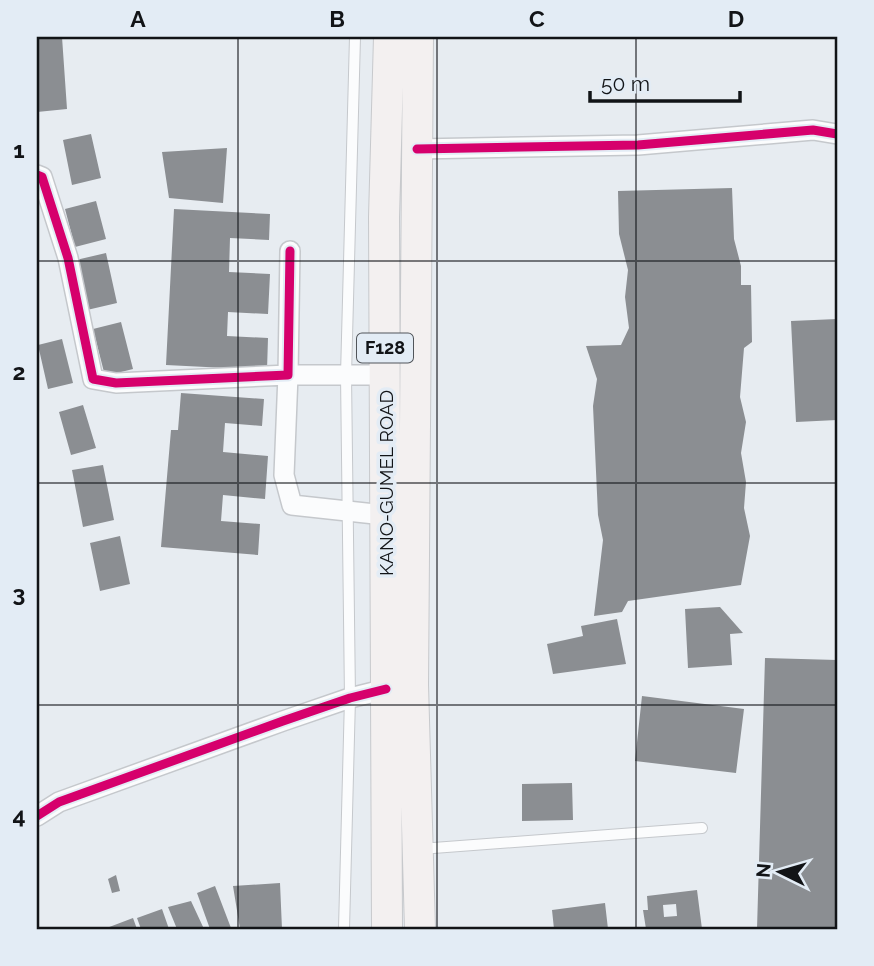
<svg xmlns="http://www.w3.org/2000/svg" width="874" height="966" font-family="Raleway,sans-serif">
	<rect width="100%" height="100%" fill="#e7ecf1"/>
	<!-- building -->
	<path fill="#8b8e92" fill-rule="evenodd" d="M37,37h25l5,72 -30,3z
		M91,134l10,44 -29,7 -9,-45z
		M227,148l-4,55 -54,-5 -7,-46z
		M732,188l2,51 7,27v19h10l1,57 -8,6 -4,49 6,25 -5,31 5,29 -2,26 6,28 -9,49 -113,16 -6,11 -28,4 9,-76 -5,-25 -5,-109 4,-27 -11,-33 35,-1 8,-17 -4,-31 3,-27 -9,-36 -1,-43z
		M96,201l10,38 -31,8 -10,-38z
		M174,209l96,5 -1,26 -39,-2 -1,34 41,2 -2,40 -40,-2 -1,24 41,2 -1,32 -101,-5z
		M106,253l11,50 -30,7 -11,-50z
		M837,319v101l-41,2 -5,-101z
		M121,322l12,47 -28,7 -12,-47z
		M62,339l11,44 -25,6 -10,-44z
		M181,393l83,6 -2,27 -37,-3 -2,29 45,4 -3,43 -42,-4 -2,26 39,3 -2,31 -97,-8 10,-117h7z
		M83,405l13,43 -25,7 -12,-43z
		M103,465l11,55 -31,7 -11,-57z
		M120,536l10,48 -30,7 -10,-48z
		M720,607l23,26 -13,1 2,31 -44,3 -3,-59z
		M617,619l9,45 -73,10 -6,-30 36,-8 -2,-10z
		M765,658l72,2v269h-80z
		M642,696l102,13 -8,64 -101,-12z
		M572,783l1,37 -51,1v-37z
		M116,875l4,16 -8,2 -4,-14z
		M280,883l2,46h-42l-7,-43z
		M215,886l16,42 -5,1h-16l-13,-36z
		M697,890l5,39h-56l-3,-19h5l-1,-14zM676,904l1,12 -13,1 -1,-12z
		M191,901l13,28h-27l-9,-22z
		M605,903l3,26h-54l-2,-19z
		M162,909l7,20h-28l-4,-11z
		M133,918l4,11h-33z"/>
	<g fill="none" stroke-linecap="round" stroke-linejoin="round">
		<defs>
			<path id="lane" d="M420,849l282,-21
				M344,929l6,-231 -4,-323 9,-338"/>
			<path id="street" d="M417,149l221,-4 175,-15 24,4
				M37,175l5,2 26,81 25,121 23,4 172,-8 2,-124
				M384,515l-92,-10 -8,-30 4,-100h97
				M37,816l22,-14 224,-81 67,-23 36,-9"/>
			<path id="primary" d="M418,37l-5,648 7,244
				M387,929l-3,-712 5,-180"/>
		</defs>
		<!-- lane casing -->
		<use href="#lane" stroke="#c5c8cc" stroke-width="12"/>
		<!-- street casing -->
		<use href="#street" stroke="#c5c8cc" stroke-width="22"/>
		<!-- primary casing -->
		<use href="#primary" stroke="#c7c9cc" stroke-width="32"/>
		<!-- lane -->
		<use href="#lane" stroke="#fbfcfd" stroke-width="10"/>
		<!-- street -->
		<use href="#street" stroke="#fbfcfd" stroke-width="19"/>
		<!-- primary -->
		<use href="#primary" stroke="#f3f0f0" stroke-width="30"/>
		<defs>
			<path id="cycleway" d="M417,149l221,-4 175,-15 24,4
				M37,175l5,2 26,81 25,121 23,4 172,-8 2,-124
				M37,816l22,-14 224,-81 67,-23 36,-9"/>
		</defs>
		<!-- cycleway casing -->
		<use href="#cycleway" stroke="#e3ecf5" stroke-width="13"/>
		<!-- cycleway -->
		<use href="#cycleway" stroke="#d6006c" stroke-width="9"/>
	</g>
	<!-- grid -->
	<path fill="none" stroke="#121417" stroke-width="2" stroke-opacity="0.55" d="M238,37v892M437,37v892M636,37v892M37,261h800M37,483h800M37,705h800"/>
	<g text-anchor="middle" stroke-width="7" stroke-linejoin="round" paint-order="stroke">
		<!-- shield labels -->
		<rect fill="#e3ecf5" stroke="#51555a" stroke-width="2" x="357" y="333.5" width="56" height="29" rx="5"/>
		<g font-size="18" font-weight="bold" fill="#121417">
			<text x="385" y="354">F128</text>
		</g>
		<!-- street labels -->
		<g font-size="19" fill="#121417" stroke="#e3ecf5">
			<text transform="translate(386 483) rotate(-90)" y="7">KANO-GUMEL ROAD</text>
		</g>
	</g>
	<!-- border -->
	<rect width="874" height="966" fill="none" stroke="#e3ecf5" stroke-width="77"/>
	<!-- north arrow -->
	<g transform="translate(780 872) rotate(275)" stroke="#e3ecf5" stroke-width="5" paint-order="stroke">
	<path d="M0-5L12 26L0 18L-12 26Z" fill="#121417"/>
	<text y="-10" font-size="19" font-weight="bold" text-anchor="middle" fill="#121417">N</text>
	</g>
	<!-- scale -->
	<path d="M590 91v10h150v-10" fill="none" stroke="#121417" stroke-width="3.5"/>
	<text x="601" y="91" font-size="21" fill="#121417" stroke="#e3ecf5" stroke-width="5" paint-order="stroke">50 m</text>
	<rect x="38" y="38" width="798" height="890" fill="none" stroke="#121417" stroke-width="2.5"/>
	<g font-size="23" text-anchor="middle" font-weight="bold" fill="#121417">
		<text x="138" y="27">A</text>
		<text x="337" y="27">B</text>
		<text x="537" y="27">C</text>
		<text x="736" y="27">D</text>
		<text x="19" y="158">1</text>
		<text x="19" y="380">2</text>
		<text x="19" y="602">3</text>
		<text x="19" y="824">4</text>
	</g>
</svg>
